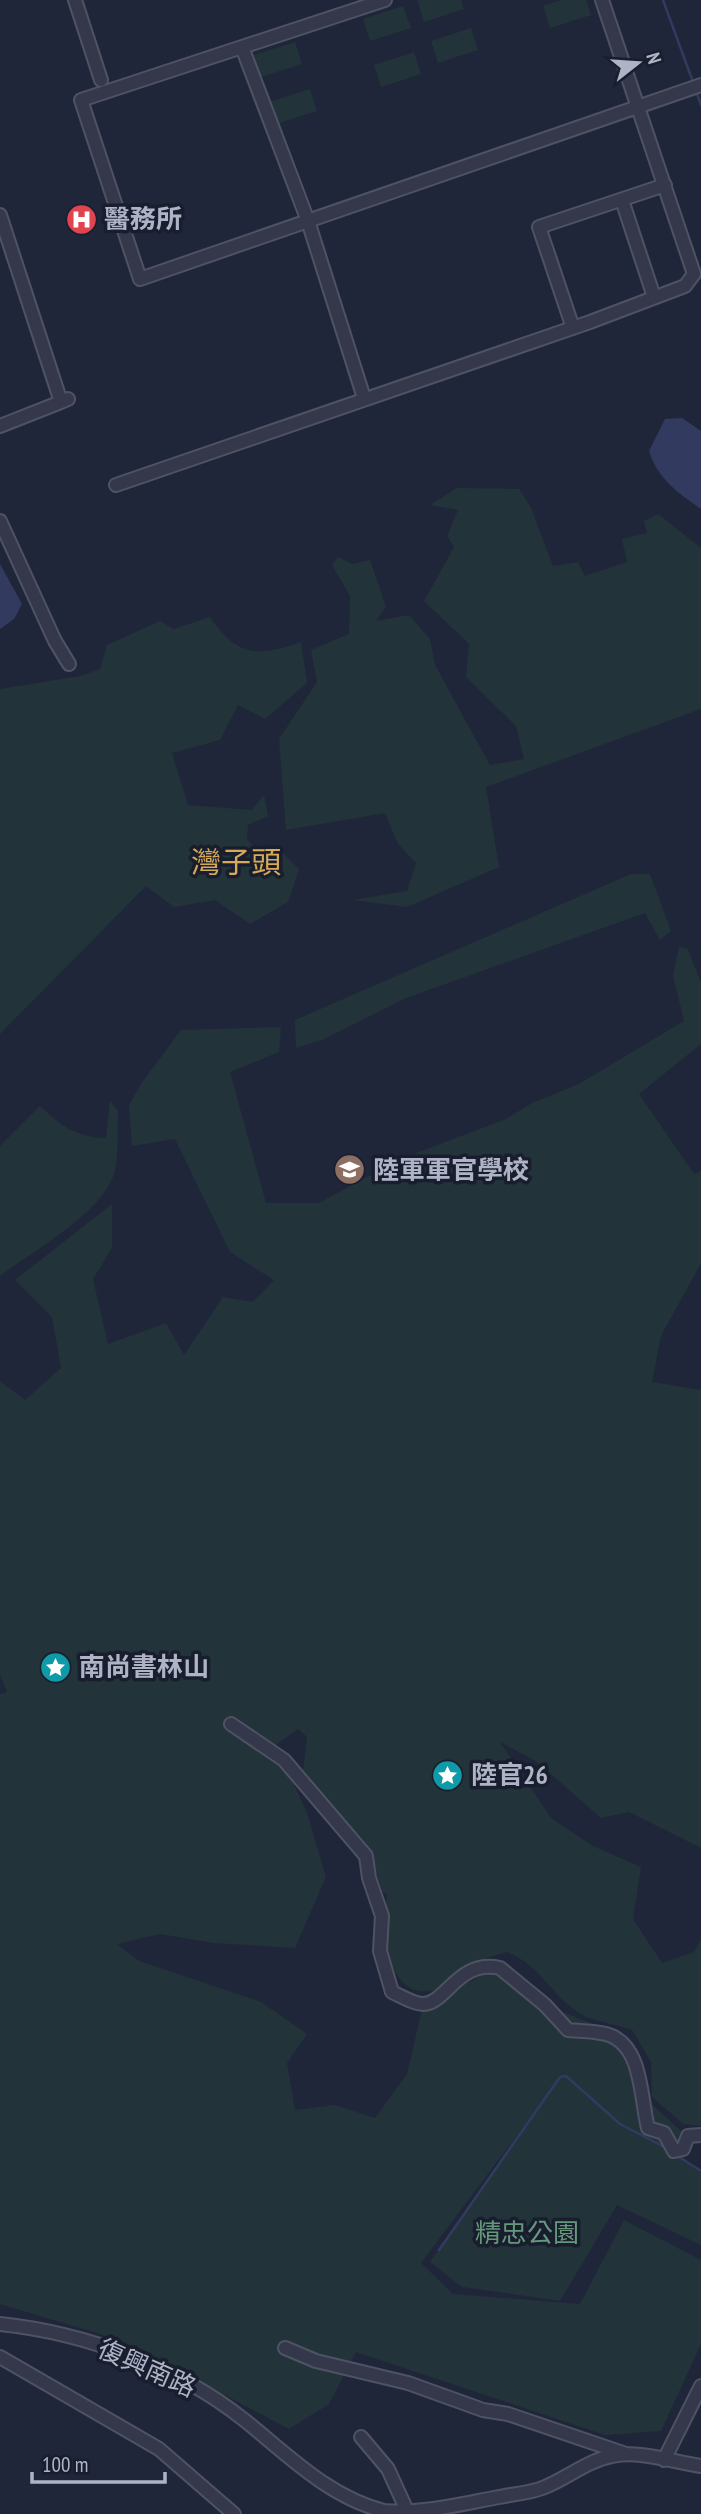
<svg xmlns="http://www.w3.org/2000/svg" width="701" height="2514" font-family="'PT Sans Narrow','Noto Sans TC',sans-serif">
	<rect width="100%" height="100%" fill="#202639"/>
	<!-- green -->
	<path fill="#22333a" d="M417,0h44l3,9 -40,13z
		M561,0h25l5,15 -41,13 -7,-22z
		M403,6l8,22 -41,13 -7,-22z
		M471,28l7,22 -40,13 -7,-22z
		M295,42l7,22 -41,13 -7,-22z
		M414,52l7,22 -40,13 -7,-22z
		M310,89l7,22 -41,13 -7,-22z
		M457,488l62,1 12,19 22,58 25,-4 7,14 42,-14 -5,-23 25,-6 -3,-12 14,-7 43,34v161l-215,78 13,80 -92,40 -55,-7 55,-9 9,-28 -18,-19 -13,-31 -99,17 -7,-91 38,-57 -6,-32 38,-16 1,-38 -18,-31 6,-8 14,7 18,-4 16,47 -10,14 33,-6 21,24 5,26 55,100 34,-6 -8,-33 -50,-49 3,-33 -45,-43 30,-54 -7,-11 11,-26 -28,-5z
		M210,617c27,40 48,40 91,25l6,41 -42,36 -27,-14 -18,35 -48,13 16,52 64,5 12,-15 4,21 -20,9 -1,14 13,14 24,1 15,15 -11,33 -38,22 -35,-24 -41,7 -28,-21 -146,148v-345l81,-13 19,-7 7,-24 53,-24 14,8z
		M631,874h19l21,57 -11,9 -15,-27 -239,85 -84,42 -26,8 -1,-28z
		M679,947l8,1 14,34v62l-62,50 55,80 7,-3v92l-40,73 -9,46 49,8v458l-72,-36 -28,6 -65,-57 -36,-19 51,76 42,28 48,21 -8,52 29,44 32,-11 7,-12v186l-18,-2 -31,-27 -1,-35 -19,-32c-15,-6 -37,-8 -51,-16 -31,-19 -39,-48 -74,-62 -16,5 -38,9 -50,20 -6,6 -7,13 -15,16 -56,21 -60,-57 -55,-94l-4,-2 -10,-28 -70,-94 4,-33 -9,-8 -22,16 31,68 19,64 -31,71 -81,-5 -54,-9 -43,10 22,17 122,41 46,32 -20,29 8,47 40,-5 40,13 32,-44 16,-69 70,-35 59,38 60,23 27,22 4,43 51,47 -12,17 19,12v73l-84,-40 -57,96 -98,-14 -32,-25 88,-128 -97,129 32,31 127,10 44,-84 77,40v84l-40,87 -56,4 -249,-83 -27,52 -40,25 -169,-89 -120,-36v-610l7,-2 -7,-17v-294l25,19 36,-32 -9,-51 -37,-37 97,-76v44l-19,31 15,65 58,-21 18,32 39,-58 30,5 21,-22 -44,-28 -55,-113 -43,7 -3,-41 14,-24 38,-51 100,-3 -2,25 -49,20 36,131h53l79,-43 108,-41 26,-16 47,-19 105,-63 -11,-45z
		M110,1101l8,10c-1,19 1,42 -3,60 -11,41 -82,80 -115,105v-130l40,-40c21,20 36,31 66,32z"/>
	<!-- water -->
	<path fill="#323b5f" d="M682,418l19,13v78c-23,-16 -43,-30 -52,-58l16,-32z
		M0,564l22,40 -8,15 -14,10z"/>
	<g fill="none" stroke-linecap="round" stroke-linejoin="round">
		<!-- stream -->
		<path stroke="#323b5f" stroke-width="2.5" d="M663,0l30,82
			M696,91l5,14
			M676,2155l25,16
			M439,2250l121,-173 6,-1 54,48 48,25"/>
		<defs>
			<path id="minor" d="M75,0l26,80
				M385,0l-304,100 59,179 561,-194
				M242,47l66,174 56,177
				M622,200l32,97
				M0,215l61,187 7,-3
				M573,328l-34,-101 126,-42
				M0,426l61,-24
				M116,485l474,-163 95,-36 9,-12 -92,-274
				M0,521l55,120 14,23
				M231,1724l53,36 82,96 3,22 13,38 -2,35 12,41c9,4 21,12 31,12 23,0 35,-45 77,-36l45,37 23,25c12,1 27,1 38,4 37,10 34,63 42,94l16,5 10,18 9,-2 5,-13 13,-1
				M0,2324c85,9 176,42 243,95 44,35 85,78 141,92 39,3 77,-7 115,-14 15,-3 32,-4 46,-10 22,-9 44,-27 67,-31 29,-6 60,6 89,10
				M285,2348l31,13 92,22 75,27 25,4 118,40
				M0,2357l159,92 75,65
				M361,2437l27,32 20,44
				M664,2460l37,-74"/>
		</defs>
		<!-- minor casing -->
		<use href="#minor" stroke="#4e5364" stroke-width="16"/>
		<!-- minor -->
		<use href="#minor" stroke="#34384a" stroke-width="12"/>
	</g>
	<!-- icons -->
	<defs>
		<symbol id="hospital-disc" viewBox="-11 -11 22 22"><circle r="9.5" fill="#e0444e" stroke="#191e2e"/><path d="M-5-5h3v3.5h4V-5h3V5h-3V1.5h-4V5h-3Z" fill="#fff"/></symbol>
		<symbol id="university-disc" viewBox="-11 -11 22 22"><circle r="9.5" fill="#8d6e63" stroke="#191e2e"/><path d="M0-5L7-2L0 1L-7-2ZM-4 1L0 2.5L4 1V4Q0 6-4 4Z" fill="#fff"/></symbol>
		<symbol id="sight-disc" viewBox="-11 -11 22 22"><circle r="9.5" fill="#0f9aa8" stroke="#191e2e"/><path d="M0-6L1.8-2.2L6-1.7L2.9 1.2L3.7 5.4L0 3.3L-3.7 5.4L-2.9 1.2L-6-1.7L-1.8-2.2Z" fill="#fff"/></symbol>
	</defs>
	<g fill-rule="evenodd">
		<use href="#hospital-disc" x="64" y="202" width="35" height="35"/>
		<use href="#university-disc" x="332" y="1152" width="35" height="35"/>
		<use href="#sight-disc" x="38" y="1650" width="35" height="35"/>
		<use href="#sight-disc" x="430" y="1758" width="35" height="35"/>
	</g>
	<g text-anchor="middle" stroke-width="7" stroke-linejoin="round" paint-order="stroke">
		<!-- poi labels -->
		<g font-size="26" font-weight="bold" fill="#aeb3c6" stroke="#191e2e" text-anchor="start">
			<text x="104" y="228">醫務所</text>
			<text x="373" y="1179">陸軍軍官學校</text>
			<text x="79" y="1676">南尚書林山</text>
			<text x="471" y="1784">陸官26</text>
		</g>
		<!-- park labels -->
		<g font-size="26" fill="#65987b" stroke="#191e2e">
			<text x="527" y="2242">精忠公園</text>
		</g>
		<!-- street labels -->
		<g font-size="26" fill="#aeb3c6" stroke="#191e2e">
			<text transform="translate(147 2368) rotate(24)" y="9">復興南路</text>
		</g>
		<!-- quarter labels -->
		<g font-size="30" fill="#d7a959" stroke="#191e2e">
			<text x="236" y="873">灣子頭</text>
		</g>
	</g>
	<!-- north arrow -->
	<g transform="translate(638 63) rotate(73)" stroke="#191e2e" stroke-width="5" paint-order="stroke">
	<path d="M0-5L12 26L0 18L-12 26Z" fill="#aeb3c6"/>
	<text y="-10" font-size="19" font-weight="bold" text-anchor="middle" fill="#aeb3c6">N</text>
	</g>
	<!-- scale -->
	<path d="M32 2472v10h133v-10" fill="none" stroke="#aeb3c6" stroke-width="3.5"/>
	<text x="42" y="2472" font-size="21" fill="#aeb3c6" stroke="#191e2e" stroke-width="5" paint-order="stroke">100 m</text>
</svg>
